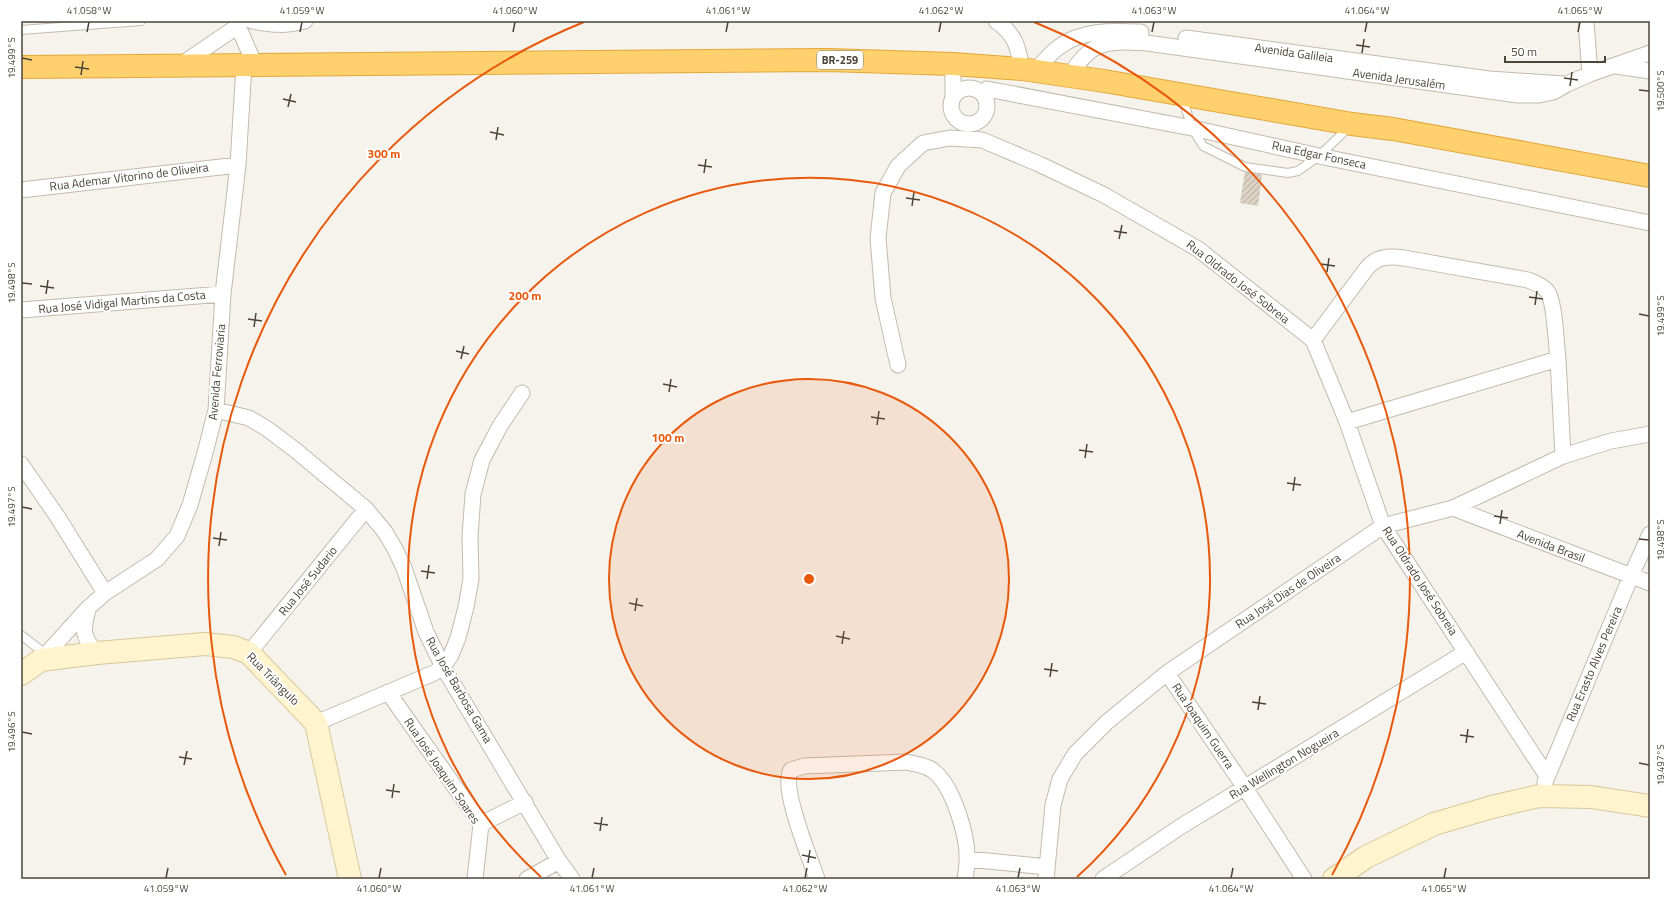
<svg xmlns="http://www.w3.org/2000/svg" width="1671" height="900" font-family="'Titillium Web',sans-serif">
	<defs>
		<pattern id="building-hatch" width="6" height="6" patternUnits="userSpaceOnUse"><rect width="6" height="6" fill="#dbd2c3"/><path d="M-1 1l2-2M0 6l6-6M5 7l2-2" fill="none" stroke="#b4ac9f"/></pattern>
	</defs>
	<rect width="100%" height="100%" fill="#f6f3ec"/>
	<!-- building -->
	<path fill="url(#building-hatch)" d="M1245,171l17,4 -4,31 -18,-3z"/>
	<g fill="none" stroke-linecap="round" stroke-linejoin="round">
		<defs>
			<path id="lane" d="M21,30l120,-9
				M1182,97l10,31 11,18 42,21 43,6 10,-2 21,-15 31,-30
				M21,635l26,20"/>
			<path id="street" d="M252,21c21,4 33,5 53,0
				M996,21c20,14 22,26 26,48
				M1586,21l4,53
				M238,26l17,39
				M1186,38l303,41 75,5
				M179,66l59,-40
				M1616,66l34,5
				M1035,71c8,-8 15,-18 24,-24 23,-18 55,-16 82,-15
				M1070,76c21,-37 39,-35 77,-33l371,52h21l14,-3 14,-8 23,-10 60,-21
				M951 106a18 18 0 1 1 36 0a18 18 0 1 1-36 0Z
				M987,89l205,39 127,28 331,67
				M953,97v-33
				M21,190l217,-25
				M21,310l202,-16
				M1313,340l54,-72c10,-12 22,-12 37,-10l124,22c7,3 14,5 19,11 8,9 9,54 11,68l-211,63
				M1558,359l5,97
				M898,365l-15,-67 -5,-60 5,-45 15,-27 25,-23 27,-5 32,2 57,24 65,31 94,54 115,91 34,82 36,104 164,250
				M216,410l33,8 17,10 28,21 72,60 19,23 10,17 9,19 22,64 17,35 116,194 13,18
				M21,464l36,52 48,77
				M1453,508l197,75
				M88,609c-5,21 -7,27 9,44
				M249,653l117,-144
				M41,660l47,-52 17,-15 52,-34 20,-23 13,-31 15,-52 11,-43 7,-116 15,-129 6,-100
				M1167,673l78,115 59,91
				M388,692l93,132 -6,55
				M316,723l118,-50 9,-6 8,-12 7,-17 8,-31 5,-28 -1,-42 3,-43 9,-34 18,-34 22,-33
				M1545,782l86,-206 19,-42
				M481,824l44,-22
				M968,859l79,8
				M527,879l32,-18
				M817,879c-7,-21 -37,-92 -26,-109l13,-4 102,-4c9,2 19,3 26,8 21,14 36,67 35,90 0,7 -1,13 -2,19
				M1046,879l7,-74 7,-26 15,-25 32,-32 60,-49 216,-147 70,-18 110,-52 48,-15 39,-7
				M1103,879l77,-52 286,-175"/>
			<path id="secondary" d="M21,674l20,-14 56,-7 108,-9 28,3 16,6 67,70 34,156
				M1334,879l32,-22 68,-33 58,-17 47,-11 52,1 59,9"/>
			<path id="highway" d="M21,67l807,-7 125,4 69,5 82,12 248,43 41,5 257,47"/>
		</defs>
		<!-- lane casing -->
		<use href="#lane" stroke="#c2bbad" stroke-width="10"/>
		<!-- street casing -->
		<use href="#street" stroke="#c2bbad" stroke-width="17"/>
		<!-- secondary casing -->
		<use href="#secondary" stroke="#d7c89b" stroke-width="24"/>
		<!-- highway casing -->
		<use href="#highway" stroke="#e2a739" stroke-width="24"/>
		<!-- lane -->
		<use href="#lane" stroke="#fff" stroke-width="8"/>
		<!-- street -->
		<use href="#street" stroke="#fff" stroke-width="15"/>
		<!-- secondary -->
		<use href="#secondary" stroke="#fff4cd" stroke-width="22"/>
		<!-- highway -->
		<use href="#highway" stroke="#ffd16e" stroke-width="22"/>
	</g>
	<!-- ticks -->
	<path fill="none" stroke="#4b4439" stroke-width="1.5" d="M87,32l2,-10M300,32l2,-10M513,32l2,-10M726,32l2,-10M939,32l2,-10M1152,32l2,-10M1365,32l2,-10M1578,32l2,-10M1356,45l14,2M1362,53l2,-14M22,58l10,2M75,67l14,2M81,75l2,-14M1564,78l14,2M1570,86l2,-14M1639,90l10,1M283,99l13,3M288,107l3,-13M490,132l14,3M496,140l2,-13M698,165l14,2M704,173l2,-14M906,198l14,2M912,206l2,-14M1114,231l13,2M1119,239l3,-14M1321,264l14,2M1327,272l2,-14M22,283l10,1M40,286l14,2M46,294l2,-14M1529,297l14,2M1535,305l2,-14M1639,314l10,2M248,319l14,2M254,327l2,-14M456,351l13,3M461,359l3,-13M663,384l14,3M669,392l2,-13M871,417l14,2M877,425l2,-14M1079,450l14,2M1085,458l2,-14M1287,483l14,2M1293,491l2,-14M22,507l10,2M1494,516l14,2M1500,524l2,-14M213,538l14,2M1639,539l10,1M219,546l2,-14M421,571l14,2M427,579l2,-14M629,603l14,3M635,611l2,-13M836,636l14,3M842,644l2,-13M1044,669l14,2M1050,677l2,-14M1252,702l14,2M1258,710l2,-14M22,732l10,2M1460,735l14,2M1466,743l2,-14M179,757l13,2M1639,763l10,2M184,765l3,-14M386,790l14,2M392,798l2,-14M594,823l14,2M600,831l2,-14M802,855l14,3M808,863l2,-13M166,878l2,-10M379,878l2,-10M592,878l2,-10M805,878l2,-10M1018,878l2,-10M1231,878l2,-10M1444,878l2,-10"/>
	<!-- distance rings -->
	<circle cx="809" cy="579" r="200" fill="#e8590c" fill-opacity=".12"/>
	<g fill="none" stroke="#e8590c" stroke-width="2">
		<circle cx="809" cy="579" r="200"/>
		<path d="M541 877A401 401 0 1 1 1077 877"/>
		<path d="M286 875A601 601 0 0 1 584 22M1034 22A601 601 0 0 1 1332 875"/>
	</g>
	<g text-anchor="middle" stroke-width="4" stroke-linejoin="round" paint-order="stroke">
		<!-- shield labels -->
		<rect fill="#fff" stroke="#817c74" stroke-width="1" x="817" y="51" width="46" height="18" rx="3"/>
		<g font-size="11" font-weight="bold" fill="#4b4439">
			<text x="840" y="64">BR-259</text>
		</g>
		<!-- street labels -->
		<g font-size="12" fill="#4b4439" stroke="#fff">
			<text transform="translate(1294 53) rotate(8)" y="4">Avenida Galileia</text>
			<text transform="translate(1399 79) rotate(8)" y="4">Avenida Jerusalém</text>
			<text transform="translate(1319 155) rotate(12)" y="4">Rua Edgar Fonseca</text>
			<text transform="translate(129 177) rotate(-7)" y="4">Rua Ademar Vitorino de Oliveira</text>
			<text transform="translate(1238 282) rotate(38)" y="4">Rua Oldrado José Sobreia</text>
			<text transform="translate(122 302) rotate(-5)" y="4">Rua José Vidigal Martins da Costa</text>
			<text transform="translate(217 372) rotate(-85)" y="4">Avenida Ferroviaria</text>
			<text transform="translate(1551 546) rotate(21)" y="4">Avenida Brasil</text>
			<text transform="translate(308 581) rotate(-51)" y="4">Rua José Sudario</text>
			<text transform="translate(1420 581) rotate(57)" y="4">Rua Oldrado José Sobreia</text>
			<text transform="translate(1288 591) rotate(-34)" y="4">Rua José Dias de Oliveira</text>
			<text transform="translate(1594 664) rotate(-67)" y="4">Rua Erasto Alves Pereira</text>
			<text transform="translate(273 679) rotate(45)" y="4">Rua Triângulo</text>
			<text transform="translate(459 690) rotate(60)" y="4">Rua José Barbosa Gama</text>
			<text transform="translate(1203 726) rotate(56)" y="4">Rua Joaquim Guerra</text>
			<text transform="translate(1284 764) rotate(-31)" y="4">Rua Wellington Nogueira</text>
			<text transform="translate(442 771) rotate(56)" y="4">Rua José Joaquim Soares</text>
		</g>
	</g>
	<circle cx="809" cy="579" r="6" fill="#e8590c" stroke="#fff" stroke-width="2"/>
	<g font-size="12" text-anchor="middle" font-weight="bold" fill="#e8590c" stroke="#fff" stroke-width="4" stroke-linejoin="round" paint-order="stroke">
		<text x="384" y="158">300 m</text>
		<text x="525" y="300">200 m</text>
		<text x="668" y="442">100 m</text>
	</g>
	<!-- border -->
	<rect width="1671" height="900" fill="none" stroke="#ffffff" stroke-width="44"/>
	<!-- scale -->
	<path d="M1505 56v6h100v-6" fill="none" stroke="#4b4439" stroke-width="2"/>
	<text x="1511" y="56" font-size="12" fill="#4b4439" stroke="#ffffff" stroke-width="3" paint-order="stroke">50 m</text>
	<rect x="22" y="22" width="1627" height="856" fill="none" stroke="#4b4439" stroke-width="1.5"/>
	<g font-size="10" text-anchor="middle" fill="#4b4439">
		<text x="89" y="14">41.058°W</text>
		<text x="302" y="14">41.059°W</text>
		<text x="515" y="14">41.060°W</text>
		<text x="728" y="14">41.061°W</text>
		<text x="941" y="14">41.062°W</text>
		<text x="1154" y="14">41.063°W</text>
		<text x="1367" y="14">41.064°W</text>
		<text x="1580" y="14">41.065°W</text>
		<text transform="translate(11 58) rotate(-90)" y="4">19.499°S</text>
		<text transform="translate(1660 91) rotate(-90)" y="4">19.500°S</text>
		<text transform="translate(11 283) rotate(-90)" y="4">19.498°S</text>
		<text transform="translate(1660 316) rotate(-90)" y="4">19.499°S</text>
		<text transform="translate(11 507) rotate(-90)" y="4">19.497°S</text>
		<text transform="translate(1660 540) rotate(-90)" y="4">19.498°S</text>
		<text transform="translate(11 732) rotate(-90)" y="4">19.496°S</text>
		<text transform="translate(1660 765) rotate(-90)" y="4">19.497°S</text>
		<text x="166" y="892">41.059°W</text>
		<text x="379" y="892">41.060°W</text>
		<text x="592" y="892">41.061°W</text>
		<text x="805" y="892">41.062°W</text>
		<text x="1018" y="892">41.063°W</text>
		<text x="1231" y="892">41.064°W</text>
		<text x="1444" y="892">41.065°W</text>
	</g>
</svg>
